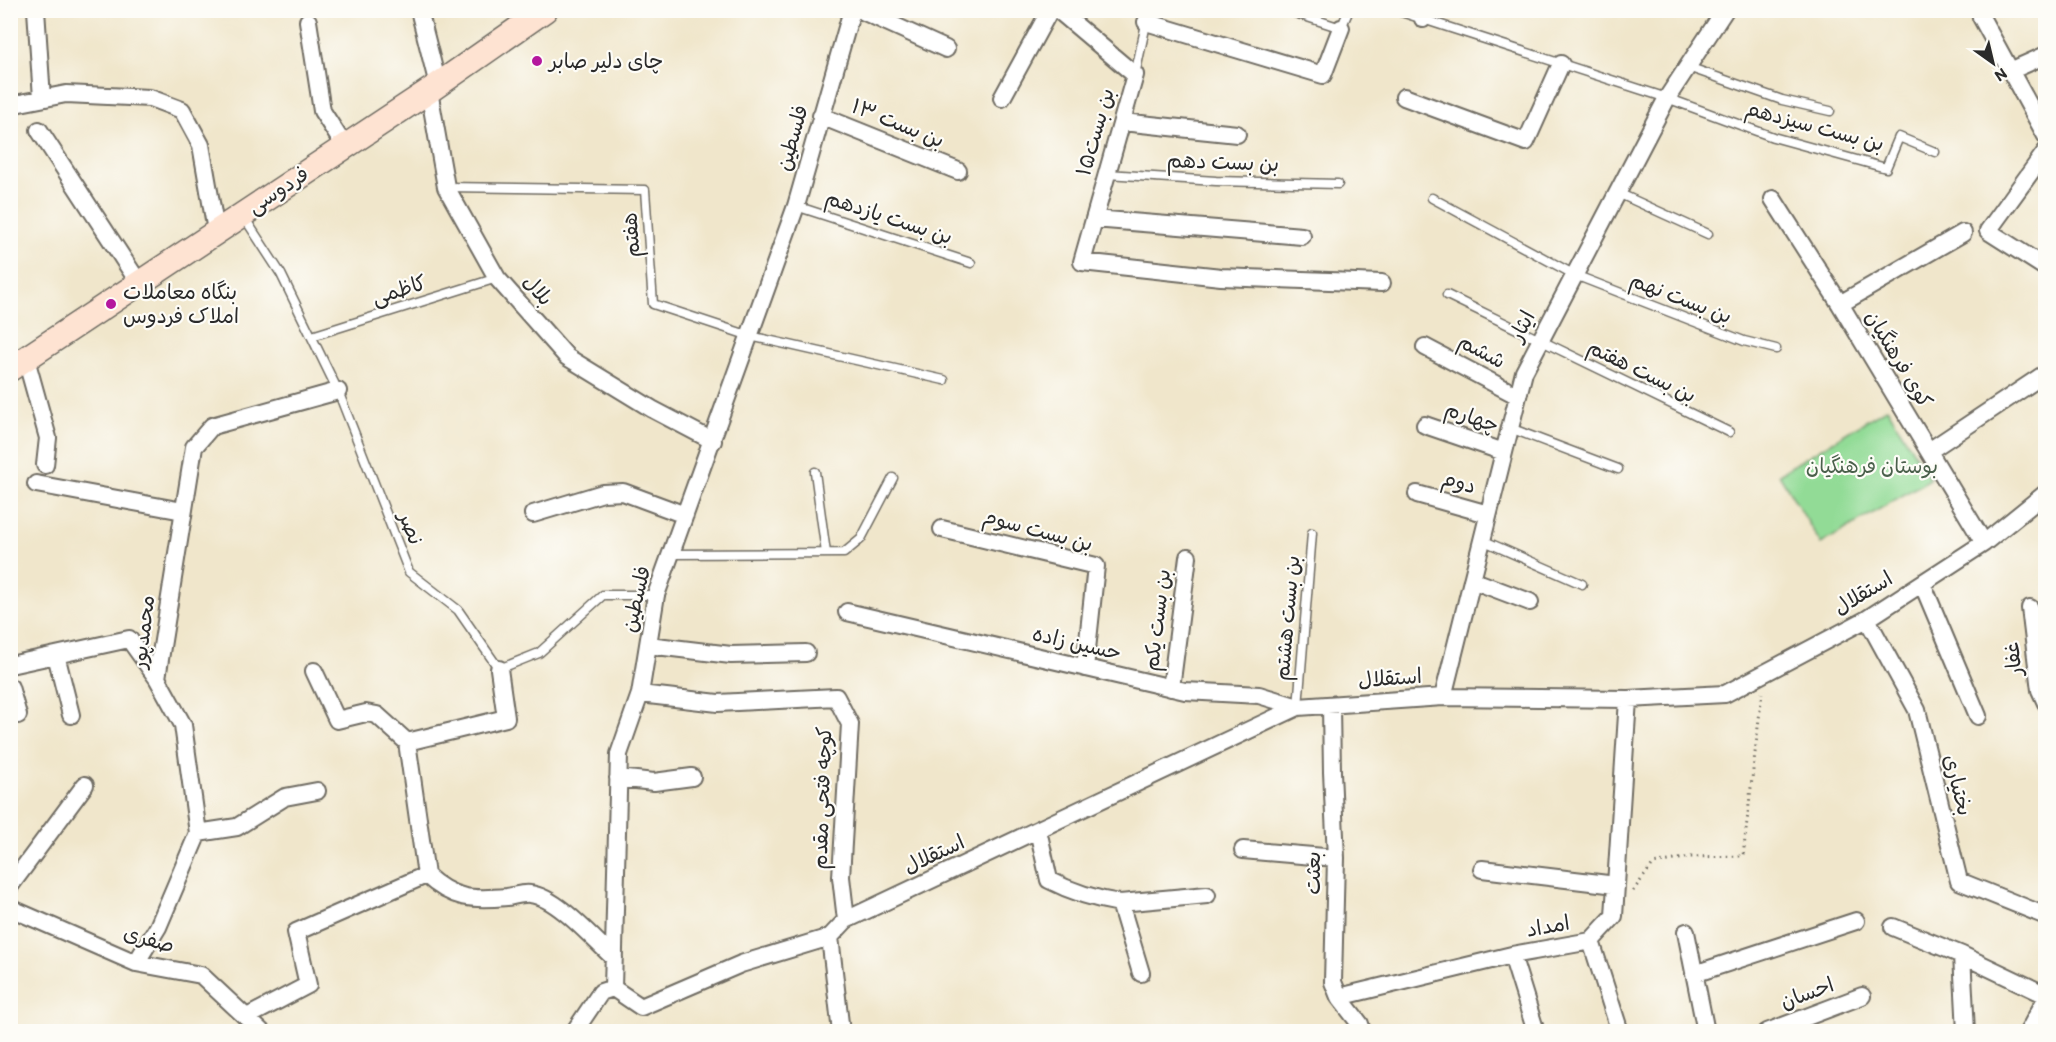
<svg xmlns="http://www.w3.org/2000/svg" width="2056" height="1042" font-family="Itim,'Playpen Sans Arabic',sans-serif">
	<rect width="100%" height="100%" fill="#fdfcf7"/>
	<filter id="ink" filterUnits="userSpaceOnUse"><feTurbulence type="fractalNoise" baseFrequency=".0167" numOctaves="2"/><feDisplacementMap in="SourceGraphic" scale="12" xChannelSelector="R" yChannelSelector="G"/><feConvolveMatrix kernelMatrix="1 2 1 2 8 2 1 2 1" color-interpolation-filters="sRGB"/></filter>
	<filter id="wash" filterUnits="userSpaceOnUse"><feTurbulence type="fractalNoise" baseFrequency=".008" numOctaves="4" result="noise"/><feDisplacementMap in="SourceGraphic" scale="24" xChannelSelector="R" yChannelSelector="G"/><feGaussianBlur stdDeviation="1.35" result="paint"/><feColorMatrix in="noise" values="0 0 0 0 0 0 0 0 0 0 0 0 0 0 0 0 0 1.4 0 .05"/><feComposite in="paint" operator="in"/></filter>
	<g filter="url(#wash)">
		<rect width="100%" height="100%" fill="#f0e6cb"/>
		<!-- green -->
		<path fill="#92db96" stroke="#5e8360" stroke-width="1.5" d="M1887,408l43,71 -109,65 -42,-70z"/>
	</g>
	<g filter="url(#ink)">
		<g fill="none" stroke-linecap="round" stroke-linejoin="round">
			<defs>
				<path id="lane" d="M1286,10l55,18 8,-18
					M1395,10l272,88 106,39 113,31 13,-31 36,15
					M1688,67l94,33 48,11
					M1135,75l14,-65
					M1107,174l109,7 122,3
					M446,187l199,3 8,114 97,32 194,44
					M1618,193l90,41
					M1432,198l143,77 169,66 32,8
					M796,206l175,57
					M244,217l37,57 57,117 71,181 49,38 41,59 40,-16 64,-58h53
					M1447,295l282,137
					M312,336l185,-58
					M1510,428l108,41
					M815,472l11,81
					M1482,540l100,44
					M671,554l173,-1 17,-14 32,-61
					M1298,707l14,-174"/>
				<path id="street" d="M36,10l6,88
					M419,10l19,75
					M852,10l-56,196 -140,389 -16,99 -21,60 -6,234 28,19 100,-43 89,-27 16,-17 452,-213 145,-10 185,2 97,-5 142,-75 117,-76 62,-50
					M860,10l86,39
					M1058,10l77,65 -53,187 139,15 161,6
					M1980,10l1,7 65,119
					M1423,19l3,-9
					M308,21l14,90 23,36
					M1146,22l177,53 18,-47
					M2010,71l36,-16
					M429,91l17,96 51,91 70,79 85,52 61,32
					M1404,97l122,45 35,-78
					M1002,98l48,-88
					M10,105l56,-11 84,4 32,12 19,35 15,86
					M821,116l137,55
					M1122,122l115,12
					M39,130l100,153
					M2046,151l-58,80 58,37
					M1773,199l67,105 144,239
					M1094,219l208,17
					M1840,304l123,-71
					M1425,347l93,49
					M26,359l22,79 -3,27
					M1425,425l79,27
					M1929,451l117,-78
					M36,484l147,27
					M1417,494l71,20
					M533,514l70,-21 20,-1 62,23
					M942,529l154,37 -11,102
					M1472,580l58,22
					M1922,583l56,133
					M2030,608l10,82 6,13
					M847,612l338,79 74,4 39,12
					M1867,619l50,91 42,171 87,35
					M648,645l83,10 75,-2
					M56,655l15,60
					M10,665l119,-26 28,39
					M314,671l23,49 29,-7 11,2 30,27 19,133c27,25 46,25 81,22 7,-1 16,-4 23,-3 27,3 63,45 84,64
					M10,687l8,28
					M1171,688l17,-131
					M640,694l78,9 118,-6 14,27 -9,153 5,43
					M1443,697l81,-325 143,-274 58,-88
					M1331,705l1,67 4,86 -3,124 6,15 21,27 2,8
					M407,742l99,-24 -7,-49
					M618,778l36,4 38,-5
					M1038,830l11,50c23,12 46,19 71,23l21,70
					M198,833l39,-6 48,-30 32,-6
					M1243,850l93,8
					M1482,869l134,16
					M10,886l75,-101
					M1120,903l87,-8
					M10,908l126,55 65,12 61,57
					M1893,927l69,28 84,40
					M1686,932l20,100
					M830,937l11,95
					M1591,941l29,91
					M1512,955l24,77
					M1962,955l4,77
					M136,963l22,-36 40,-94 -15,-108 -26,-47 37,-231 18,-21 126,-35
					M1694,974l162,-53
					M1339,997l173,-42 79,-14 23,-25 14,-217
					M247,1017l61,-32 -12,-53 130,-57
					M574,1032l27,-40 12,-4
					M1767,1032l95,-36
					M2028,1032l18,-33"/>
				<path id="secondary" d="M10,369l419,-278 116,-81"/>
			</defs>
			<!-- lane casing -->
			<use href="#lane" stroke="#706c63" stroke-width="11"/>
			<!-- street casing -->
			<use href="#street" stroke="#706c63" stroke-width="20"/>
			<!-- secondary casing -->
			<use href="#secondary" stroke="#706c63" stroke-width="27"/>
			<!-- path -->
			<path stroke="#706c63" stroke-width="3" stroke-dasharray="1.5 4.5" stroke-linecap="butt" d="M1633,891l20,-27 37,-7 53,-1 19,-163"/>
			<!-- lane -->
			<use href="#lane" stroke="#fff" stroke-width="8"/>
			<!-- street -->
			<use href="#street" stroke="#fff" stroke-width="16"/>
			<!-- secondary -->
			<use href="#secondary" stroke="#fee3d2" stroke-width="24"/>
		</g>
	</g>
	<!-- markers -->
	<g fill="#b5179e" stroke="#fdfcf7" stroke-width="2">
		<circle cx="537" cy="61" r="6"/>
		<circle cx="111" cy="304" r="6"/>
	</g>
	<g text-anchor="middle" stroke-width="4.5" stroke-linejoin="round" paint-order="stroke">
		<!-- poi labels -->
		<g font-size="21" fill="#2b2b2b" stroke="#fdfcf7" text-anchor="start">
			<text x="549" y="68">چای دلیر صابر</text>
			<text x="123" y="299">بنگاه معاملات<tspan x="123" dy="24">املاک فردوس</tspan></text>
		</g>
		<!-- street labels -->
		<g font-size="21" fill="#2b2b2b" stroke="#fdfcf7">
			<text transform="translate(898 123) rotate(22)" y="7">بن بست ۱۳</text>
			<text transform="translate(1815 126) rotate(15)" y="7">بن بست سیزدهم</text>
			<text transform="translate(1095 132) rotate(-74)" y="7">بن بست۱۵</text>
			<text transform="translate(792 138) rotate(-74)" y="7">فلسطین</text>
			<text transform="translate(1223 162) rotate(2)" y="7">بن بست دهم</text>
			<text transform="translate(278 190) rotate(-33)" y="7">فردوسی</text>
			<text transform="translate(889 217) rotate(18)" y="7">بن بست یازدهم</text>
			<text transform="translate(631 235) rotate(-94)" y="7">هفتم</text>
			<text transform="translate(399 290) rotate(-17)" y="7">کاظمی</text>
			<text transform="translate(538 290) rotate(49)" y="7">بلال</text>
			<text transform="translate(1681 298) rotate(21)" y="7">بن بست نهم</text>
			<text transform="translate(1522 326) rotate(-62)" y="7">ایثار</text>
			<text transform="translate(1482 351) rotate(28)" y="7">ششم</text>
			<text transform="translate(1899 359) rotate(59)" y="7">کوی فرهنگیان</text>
			<text transform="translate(1642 371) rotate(26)" y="7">بن بست هفتم</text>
			<text transform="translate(1472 417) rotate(19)" y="7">چهارم</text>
			<text transform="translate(1459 482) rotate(16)" y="7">دوم</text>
			<text transform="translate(411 528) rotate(69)" y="7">نصر</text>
			<text transform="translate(1038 530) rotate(15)" y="7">بن بست سوم</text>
			<text transform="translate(1863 593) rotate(-31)" y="7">استقلال</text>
			<text transform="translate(636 599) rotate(-77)" y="7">فلسطین</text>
			<text transform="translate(1287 618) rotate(-85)" y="7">بن بست هشتم</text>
			<text transform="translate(1157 620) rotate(-83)" y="7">بن بست یکم</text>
			<text transform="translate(143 632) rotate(-83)" y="7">محمدپور</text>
			<text transform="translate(1077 643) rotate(13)" y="7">حسین زاده</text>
			<text transform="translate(2013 659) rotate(-97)" y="7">غفار</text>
			<text transform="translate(1390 678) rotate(-4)" y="7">استقلال</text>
			<text transform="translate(1958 785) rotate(76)" y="7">بختیاری</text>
			<text transform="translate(822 798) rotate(-88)" y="7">کوچه فتحی مقدم</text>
			<text transform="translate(934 854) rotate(-25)" y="7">استقلال</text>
			<text transform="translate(1313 873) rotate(-90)" y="7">بعثت</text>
			<text transform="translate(1548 926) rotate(-10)" y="7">امداد</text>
			<text transform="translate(149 939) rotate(16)" y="7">صفری</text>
			<text transform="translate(1807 993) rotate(-20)" y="7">احسان</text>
		</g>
		<!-- park labels -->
		<g font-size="21" fill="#4a604b" stroke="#fdfcf7">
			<text x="1872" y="473">بوستان فرهنگیان</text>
		</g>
	</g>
	<!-- margin -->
	<rect width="2056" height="1042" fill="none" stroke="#fdfcf7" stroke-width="36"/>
	<!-- north arrow -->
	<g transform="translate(1993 63) rotate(146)" stroke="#fdfcf7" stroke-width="4.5" paint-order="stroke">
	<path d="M0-4.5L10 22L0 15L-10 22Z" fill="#2b2b2b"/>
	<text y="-9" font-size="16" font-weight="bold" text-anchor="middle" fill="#2b2b2b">N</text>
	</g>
</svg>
